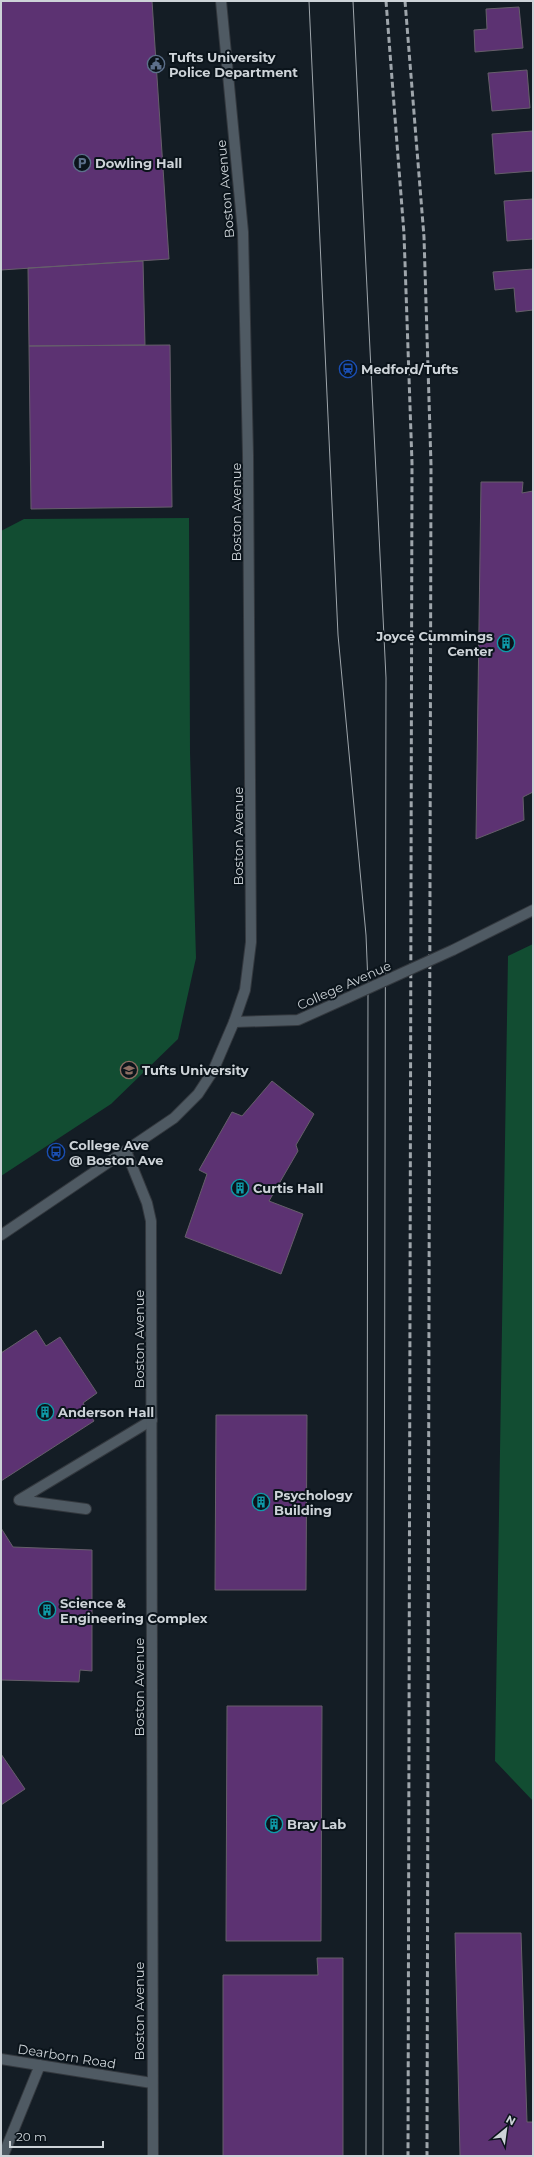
<svg xmlns="http://www.w3.org/2000/svg" width="534" height="2157" font-family="Montserrat,sans-serif">
	<rect width="100%" height="100%" fill="#141d25"/>
	<!-- green -->
	<path fill="#124d32" d="M189,518l1,234 6,206 -18,81 -67,65 -110,72v-645l23,-12z
		M533,944v857l-38,-40 13,-805z"/>
	<!-- building -->
	<path fill="#5c3272" stroke="#665f6b" d="M1,1h151l17,258 -168,11z
		M519,7l4,41 -48,4 -1,-22 13,-1 -1,-20z
		M527,70l3,38 -38,3 -4,-38z
		M533,131v40l-38,3 -3,-40z
		M533,199v40l-26,2 -3,-40z
		M143,261l2,84 -116,1 -1,-78z
		M533,269v41l-17,2 -2,-24 -19,2 -2,-18z
		M170,345l2,162 -141,2 -2,-163z
		M481,482h42l-1,11 11,-2v301l-10,5 1,23 -48,19z
		M272,1081l42,33 -18,31 2,6 -29,50 34,13 -22,60 -96,-37 22,-63 -8,-4 33,-58 10,4z
		M36,1330l10,16 14,-9 37,56 -14,10 11,18 -93,60v-128z
		M216,1415h91l-1,175h-91z
		M1,1528l12,19 79,3v121l-12,-1 -1,12 -78,-2z
		M227,1706h95l-1,235h-95z
		M1,1754l24,35 -24,16z
		M455,1933h66l6,189h6v34h-73z
		M317,1958h26v198h-120v-181h95z"/>
	<g fill="none" stroke-linecap="round" stroke-linejoin="round">
		<defs>
			<path id="service" d="M86,1509l-67,-9 133,-80"/>
			<path id="minor" d="M1,2059l151,24
				M3,2156l37,-91"/>
			<path id="tertiary" d="M453,950l80,-40
				M234,1022l64,-2 49,-22
				M126,1151l21,52 4,18 2,935"/>
			<path id="secondary" d="M1,1235l173,-117 24,-24 15,-23 21,-49 11,-32 6,-48 -3,-487 -5,-223 -22,-231"/>
		</defs>
		<!-- service casing -->
		<use href="#service" stroke="#33383e" stroke-width="12"/>
		<!-- minor casing -->
		<use href="#minor" stroke="#33383e" stroke-width="12"/>
		<!-- tertiary casing -->
		<use href="#tertiary" stroke="#33383e" stroke-width="12"/>
		<!-- secondary casing -->
		<use href="#secondary" stroke="#33383e" stroke-width="12"/>
		<!-- service -->
		<use href="#service" stroke="#4f5a63" stroke-width="10"/>
		<!-- minor -->
		<use href="#minor" stroke="#4f5a63" stroke-width="10"/>
		<!-- tertiary -->
		<use href="#tertiary" stroke="#4f5a63" stroke-width="10"/>
		<!-- secondary -->
		<use href="#secondary" stroke="#4f5a63" stroke-width="10"/>
		<!-- tram -->
		<path stroke="#9ea5ab" stroke-width="1" d="M309,1l29,634 28,300 2,49 -2,1172
			M353,1l33,677 -3,1478"/>
		<!-- rail -->
		<path stroke="#9ea5ab" stroke-width="3" stroke-dasharray="6 3" stroke-linecap="butt" d="M386,1l18,233 8,229 -4,1693
			M405,1l19,236 7,228 -4,1691"/>
		<defs>
			<path id="tertiary-bridge" d="M347,998l106,-48"/>
		</defs>
		<!-- tertiary-bridge casing -->
		<use href="#tertiary-bridge" stroke="#33383e" stroke-width="12" stroke-linecap="butt"/>
		<!-- tertiary-bridge -->
		<use href="#tertiary-bridge" stroke="#4f5a63" stroke-width="10"/>
	</g>
	<!-- icons -->
	<defs>
		<symbol id="civic-ring" viewBox="-11 -11 22 22"><circle r="9.5" fill="#0b141b" stroke="#5c6f8a" stroke-width="1.5"/><path d="M-.6-6.5H3V-4.5H.6V-3L4-1V1h2V6H-6V1h2V-1L-.6-3ZM-1.2 2.5V6h2.4V2.5Z" fill="#5c6f8a"/></symbol>
		<symbol id="parking-ring" viewBox="-11 -11 22 22"><circle r="9.5" fill="#0b141b" stroke="#5c6f8a" stroke-width="1.5"/><path d="M-3.5-5.5H1a3.5 3.5 0 0 1 0 7H-1V5.5H-3.5ZM-1-3.4V-.6H.8a1.4 1.4 0 0 0 0-2.8Z" fill="#5c6f8a"/></symbol>
		<symbol id="station-ring" viewBox="-11 -11 22 22"><circle r="9.5" fill="#0b141b" stroke="#1a4fb4" stroke-width="1.5"/><path d="M-3-6H3Q5-6 5-4V2Q5 4 3 4L4.5 6H3L1.5 4h-3L-3 6H-4.5L-3 4Q-5 4-5 2V-4Q-5-6-3-6ZM-3.5-4v3h7v-3ZM-3.5 1v1.5H-2V1ZM2 1v1.5H3.5V1Z" fill="#1a4fb4"/></symbol>
		<symbol id="building-ring" viewBox="-11 -11 22 22"><circle r="9.5" fill="#0b141b" stroke="#0f9aa8" stroke-width="1.5"/><path d="M-4-6H4V6H1V3H-1V6H-4ZM-2.5-4.3h1.7v1.8h-1.7ZM.8-4.3h1.7v1.8H.8ZM-2.5-1h1.7V.8h-1.7ZM.8-1h1.7V.8H.8Z" fill="#0f9aa8"/></symbol>
		<symbol id="university-ring" viewBox="-11 -11 22 22"><circle r="9.5" fill="#0b141b" stroke="#8d6e63" stroke-width="1.5"/><path d="M0-5L7-2L0 1L-7-2ZM-4 1L0 2.5L4 1V4Q0 6-4 4Z" fill="#8d6e63"/></symbol>
		<symbol id="bus-ring" viewBox="-11 -11 22 22"><circle r="9.5" fill="#0b141b" stroke="#1a4fb4" stroke-width="1.5"/><path d="M-5-6H5V4H4V6H2V4H-2V6H-4V4H-5ZM-3.5-4V0h7V-4ZM-3.5 1.2v1.5H-2V1.2ZM2 1.2v1.5H3.5V1.2Z" fill="#1a4fb4"/></symbol>
	</defs>
	<g fill-rule="evenodd">
		<use href="#civic-ring" x="146" y="54" width="20" height="20"/>
		<use href="#parking-ring" x="72" y="153" width="20" height="20"/>
		<use href="#station-ring" x="338" y="359" width="20" height="20"/>
		<use href="#building-ring" x="496" y="633" width="20" height="20"/>
		<use href="#university-ring" x="119" y="1060" width="20" height="20"/>
		<use href="#bus-ring" x="46" y="1142" width="20" height="20"/>
		<use href="#building-ring" x="230" y="1178" width="20" height="20"/>
		<use href="#building-ring" x="35" y="1402" width="20" height="20"/>
		<use href="#building-ring" x="251" y="1492" width="20" height="20"/>
		<use href="#building-ring" x="37" y="1600" width="20" height="20"/>
		<use href="#building-ring" x="264" y="1814" width="20" height="20"/>
	</g>
	<g text-anchor="middle" stroke-width="4" stroke-linejoin="round" paint-order="stroke">
		<!-- poi labels -->
		<g font-size="13" font-weight="bold" fill="#cdd3d8" stroke="#0b141b" text-anchor="start">
			<text x="169" y="62">Tufts University<tspan x="169" dy="15">Police Department</tspan></text>
			<text x="95" y="168">Dowling Hall</text>
			<text x="361" y="374">Medford/Tufts</text>
			<text x="493" y="641" text-anchor="end">Joyce Cummings<tspan x="493" dy="15">Center</tspan></text>
			<text x="142" y="1075">Tufts University</text>
			<text x="69" y="1150">College Ave<tspan x="69" dy="15">@ Boston Ave</tspan></text>
			<text x="253" y="1193">Curtis Hall</text>
			<text x="58" y="1417">Anderson Hall</text>
			<text x="274" y="1500">Psychology<tspan x="274" dy="15">Building</tspan></text>
			<text x="60" y="1608">Science &amp;<tspan x="60" dy="15">Engineering Complex</tspan></text>
			<text x="287" y="1829">Bray Lab</text>
		</g>
		<!-- street labels -->
		<g font-size="13" fill="#cdd3d8" stroke="#0b141b">
			<text transform="translate(225 189) rotate(-95)" y="5">Boston Avenue</text>
			<text transform="translate(236 512) rotate(-90)" y="5">Boston Avenue</text>
			<text transform="translate(238 836) rotate(-90)" y="5">Boston Avenue</text>
			<text transform="translate(344 985) rotate(-24)" y="5">College Avenue</text>
			<text transform="translate(139 1339) rotate(-90)" y="5">Boston Avenue</text>
			<text transform="translate(139 1687) rotate(-90)" y="5">Boston Avenue</text>
			<text transform="translate(139 2011) rotate(-90)" y="5">Boston Avenue</text>
			<text transform="translate(67 2056) rotate(9)" y="5">Dearborn Road</text>
		</g>
	</g>
	<!-- border -->
	<rect width="534" height="2157" fill="none" stroke="#cdd3d8" stroke-width="4"/>
	<!-- north arrow -->
	<g transform="translate(506 2129) rotate(29)" stroke="#0b141b" stroke-width="3" paint-order="stroke">
	<path d="M0-3L7 15L0 10L-7 15Z" fill="#cdd3d8"/>
	<text y="-6" font-size="11" font-weight="bold" text-anchor="middle" fill="#cdd3d8">N</text>
	</g>
	<!-- scale -->
	<path d="M10 2141v6h93v-6" fill="none" stroke="#cdd3d8" stroke-width="2"/>
	<text x="16" y="2141" font-size="12" fill="#cdd3d8" stroke="#0b141b" stroke-width="3" paint-order="stroke">20 m</text>
</svg>
